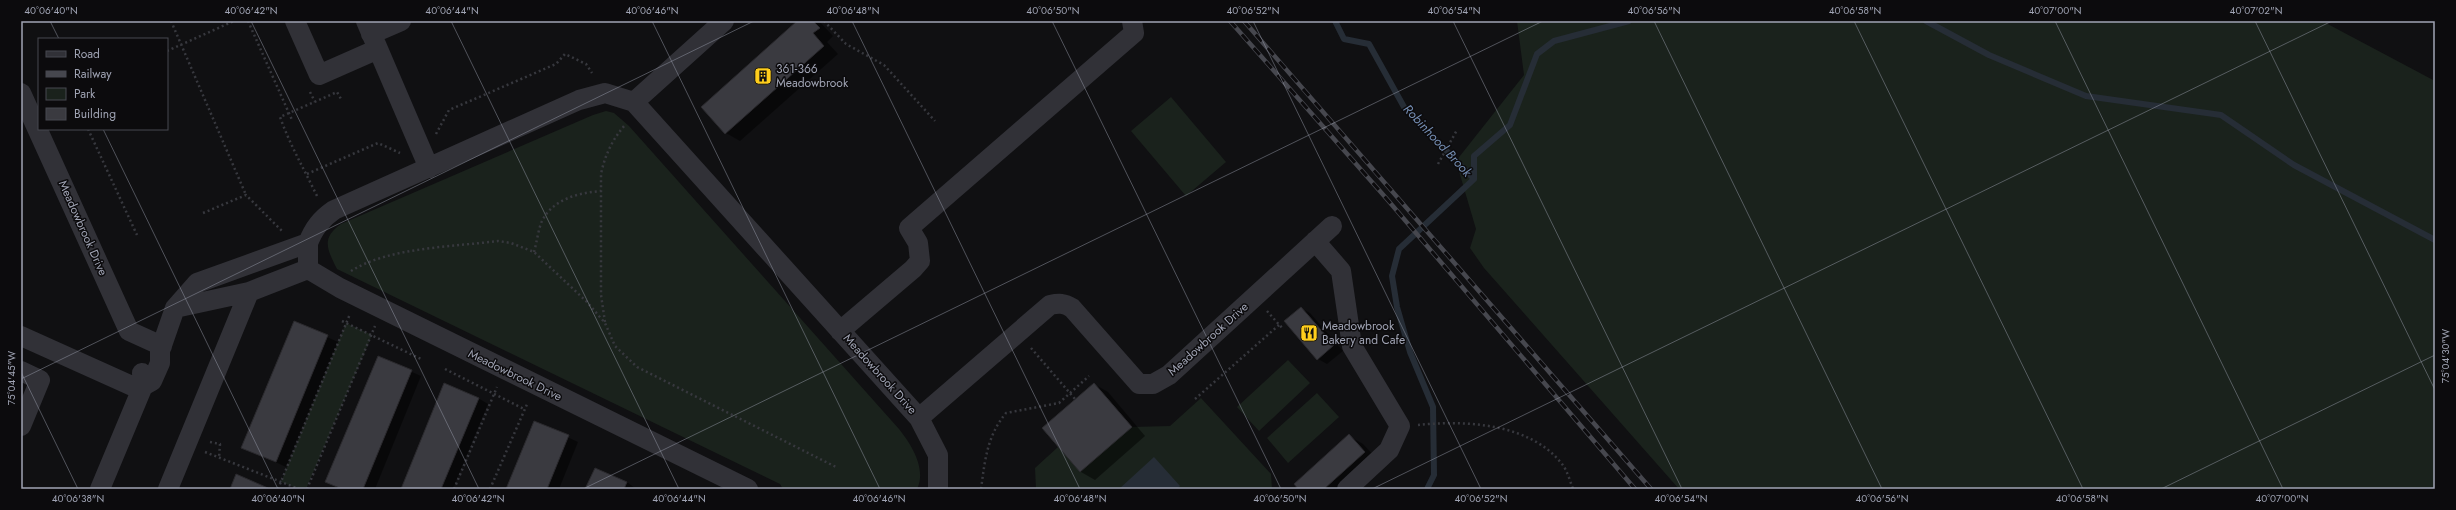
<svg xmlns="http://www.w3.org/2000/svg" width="2456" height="510" font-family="Jost,sans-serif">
	<rect width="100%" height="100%" fill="#101012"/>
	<!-- green -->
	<path fill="#1a221c" d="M1517,21h805l113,60v408h-756l-195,-221 -14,-20 6,-19 -20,-68 68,-86z
		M1171,97l55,65 -40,34 -55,-65z
		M606,111l8,2 15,13 270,303c12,15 28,40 18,60h-134l-3,-5 -443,-215c-10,-20 -16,-31 4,-45l252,-109z
		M346,323l26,12 -66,154h-7l-18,-7z
		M1288,360l22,23 -51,48 -22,-24z
		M1094,383l38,44 38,-1 31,-28 70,76 1,15h-236l-1,-21 23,-21 -16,-19z
		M1317,393l22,24 -51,46 -21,-25z"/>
	<!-- water -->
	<path fill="#262d36" d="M1154,457l26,29 -3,3h-58z"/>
	<!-- shadow -->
	<path fill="#0007" d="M798,21l22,1 13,14 -6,6 11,12 -98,87 -14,-8 -24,-26z
		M1301,308l9,5 33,38 -16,13 -9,-5z
		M294,322l44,20 -52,125 -43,-20z
		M378,357l43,19 -46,113h-35l-13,-7z
		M1094,384l14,8 37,44 -50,44 -14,-8 -38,-44z
		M478,398l10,6 -35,85h-51z
		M535,422l43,20 -19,47h-52z
		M1349,436l14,8 15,16 -31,29h-47z
		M627,482l9,7h-49z"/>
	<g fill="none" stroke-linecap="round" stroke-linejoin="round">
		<!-- stream -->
		<path stroke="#262d36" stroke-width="6" d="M1335,21l9,18 25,5 35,63 70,72
			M1926,21l63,34 97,41 135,19 73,50 141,75
			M1474,179v-23l36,-31 27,-71 17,-13 75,-20
			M1427,489l7,-14 -1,-68 -23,-55 -13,-45 -5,-31 7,-27 75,-70"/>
	</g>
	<!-- building -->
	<path fill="#3a3a40" stroke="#2b2a2e" d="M797,21h16l7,7 -7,5 11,13 -99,88 -24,-27z
		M1301,307l33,38 -17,15 -33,-39z
		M294,321l34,14 -52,127 -35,-14z
		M378,356l34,14 -49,119h-21l-17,-7z
		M444,383l35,15 -38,91h-40z
		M1094,383l38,44 -52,45 -38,-44z
		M534,421l35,14 -22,54h-41z
		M1349,434l16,18 -41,37h-26l-4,-5z
		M595,468l32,14 -3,7h-39z
		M236,474l32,14v1h-38z"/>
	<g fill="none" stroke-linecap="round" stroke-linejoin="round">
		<!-- path -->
		<path stroke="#37383e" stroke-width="2.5" stroke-dasharray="2 3" stroke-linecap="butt" d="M171,21l75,174
			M248,21l44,99
			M824,21l22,23 38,21 51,56
			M167,51l67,-30
			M310,92l5,10
			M88,129l49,106
			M436,134l13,-24 107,-46 9,-10 21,10 6,9
			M1438,164l19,-34
			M307,174l71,-31 22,10
			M317,196c-13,-27 -27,-51 -37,-79l57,-25 4,7
			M203,213l43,-18 37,37
			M534,252c3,-10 4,-22 8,-31 11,-22 36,-28 59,-30
			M351,271c38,-24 102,-24 147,-30l13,2 23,9 53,50 18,21 10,23 22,21 199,100
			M1267,311l16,18
			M342,321l81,39
			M605,322l-4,-27v-121c4,-19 11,-34 24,-49
			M1031,348l44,51
			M445,369l79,40
			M1195,399l84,-74
			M1418,425c47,-5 112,-2 144,39 5,6 8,17 11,25
			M210,442l10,2 -1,14
			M205,452l94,37
			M278,489l72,-175
			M307,489l68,-163
			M454,489l43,-102
			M490,489l38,-87
			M981,489c4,-29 6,-53 25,-76l53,-10 30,-27"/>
		<!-- minor -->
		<path stroke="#313137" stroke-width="20" d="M295,21l24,54 59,-26
			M366,21l63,147
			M371,34l30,-13
			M21,93l108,238 33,15
			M634,102l90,-81
			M1315,241l26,30 11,75 48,80 -11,24 -42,39
			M308,243v26l32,19 408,201
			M175,308l74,-16 59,-23
			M840,331l73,-62 7,-8 -2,-18 -9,-15 225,-195 -2,-12
			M21,336l120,54
			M21,371l19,9 -19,46
			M143,386l9,-5 8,-18v-12l15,-43 22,-25 111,-40c6,-15 13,-24 26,-33l245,-110 26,-7 29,9 285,316 19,37v34
			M919,418l131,-113c9,-2 14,-2 22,3l67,76h14l16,-9 163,-149
			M100,489l43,-103 -1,-13
			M168,489l81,-197"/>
		<defs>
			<path id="rail" d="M1230,21l156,177 249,291
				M1244,21l407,468"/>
		</defs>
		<!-- rail casing -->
		<use href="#rail" stroke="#46474e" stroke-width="4.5"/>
		<!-- rail -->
		<use href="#rail" stroke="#0c0b0d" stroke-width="3" stroke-dasharray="9" stroke-linecap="butt"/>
	</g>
	<!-- ticks -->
	<path fill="none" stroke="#a0a4b4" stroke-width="1" stroke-opacity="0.45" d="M50,21l9,18M251,21l228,468M451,21l228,468M652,21l228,468M852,21l228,468M1052,21l229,468M1253,21l228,468M1453,21l229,468M1654,21l228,468M1854,21l229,468M2055,21l228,468M2255,21l180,369M103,129l175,360M21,372l57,117M21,379l733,-358M583,489l960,-468M1372,489l960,-468M2161,489l274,-134"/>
	<!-- icons -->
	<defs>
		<symbol id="building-square" viewBox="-11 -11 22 22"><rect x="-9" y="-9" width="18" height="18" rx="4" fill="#ffce1c" stroke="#0c0b0d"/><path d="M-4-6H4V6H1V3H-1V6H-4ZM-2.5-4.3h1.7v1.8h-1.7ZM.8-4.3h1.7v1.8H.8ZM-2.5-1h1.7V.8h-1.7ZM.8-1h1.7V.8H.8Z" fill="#111"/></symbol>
		<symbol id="restaurant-square" viewBox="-11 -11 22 22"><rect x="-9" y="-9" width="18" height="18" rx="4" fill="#ffce1c" stroke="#0c0b0d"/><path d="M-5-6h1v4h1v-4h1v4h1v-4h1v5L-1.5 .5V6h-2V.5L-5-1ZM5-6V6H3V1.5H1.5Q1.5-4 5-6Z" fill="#111"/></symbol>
	</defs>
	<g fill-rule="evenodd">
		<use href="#building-square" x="753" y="66" width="20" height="20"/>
		<use href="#restaurant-square" x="1299" y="323" width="20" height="20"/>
	</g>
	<g text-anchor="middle" stroke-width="3" stroke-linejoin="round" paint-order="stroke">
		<!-- poi labels -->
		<g font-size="12" fill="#a0a4b4" stroke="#0c0b0d" text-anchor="start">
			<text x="776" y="73">361-366<tspan x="776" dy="14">Meadowbrook</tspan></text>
			<text x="1322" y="330">Meadowbrook<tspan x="1322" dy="14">Bakery and Cafe</tspan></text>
		</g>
		<!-- street labels -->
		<g font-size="12" fill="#a0a4b4" stroke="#0c0b0d">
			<text transform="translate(83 228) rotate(66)" y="4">Meadowbrook Drive</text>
			<text transform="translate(1208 339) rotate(-42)" y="4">Meadowbrook Drive</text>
			<text transform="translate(880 374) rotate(48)" y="4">Meadowbrook Drive</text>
			<text transform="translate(515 375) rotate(26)" y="4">Meadowbrook Drive</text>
		</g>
		<!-- water labels -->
		<g font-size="13" font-style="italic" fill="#748db2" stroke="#0c0b0d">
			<text transform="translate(1438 140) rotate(47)" y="5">Robinhood Brook</text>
		</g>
	</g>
	<!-- border -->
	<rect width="2456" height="510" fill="none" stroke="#0c0b0d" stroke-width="44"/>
	<!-- legend -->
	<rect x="38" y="38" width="130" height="92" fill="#0c0b0d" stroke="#474850"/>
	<rect x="46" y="51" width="20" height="6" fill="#313137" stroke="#474850"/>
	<text x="74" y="58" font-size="12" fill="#a0a4b4">Road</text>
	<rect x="46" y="71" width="20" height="6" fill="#46474e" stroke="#474850"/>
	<text x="74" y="78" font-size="12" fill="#a0a4b4">Railway</text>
	<rect x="46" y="88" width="20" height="12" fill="#1a221c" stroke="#474850"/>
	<text x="74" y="98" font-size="12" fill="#a0a4b4">Park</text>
	<rect x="46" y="108" width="20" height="12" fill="#3a3a40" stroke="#474850"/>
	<text x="74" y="118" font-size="12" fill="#a0a4b4">Building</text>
	<rect x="22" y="22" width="2412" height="466" fill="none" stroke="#a0a4b4" stroke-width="1.5"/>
	<g font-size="10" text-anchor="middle" fill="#a0a4b4">
		<text x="51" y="14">40°06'40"N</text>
		<text x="251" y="14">40°06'42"N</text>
		<text x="452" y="14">40°06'44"N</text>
		<text x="652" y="14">40°06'46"N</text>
		<text x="853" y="14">40°06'48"N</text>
		<text x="1053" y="14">40°06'50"N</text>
		<text x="1253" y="14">40°06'52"N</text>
		<text x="1454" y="14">40°06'54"N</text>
		<text x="1654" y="14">40°06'56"N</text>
		<text x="1855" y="14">40°06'58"N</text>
		<text x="2055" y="14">40°07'00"N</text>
		<text x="2256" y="14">40°07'02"N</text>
		<text transform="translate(2445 356) rotate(-90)" y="4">75°04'30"W</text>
		<text transform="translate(11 378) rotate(-90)" y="4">75°04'45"W</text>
		<text x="78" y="502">40°06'38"N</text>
		<text x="278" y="502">40°06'40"N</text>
		<text x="478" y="502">40°06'42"N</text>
		<text x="679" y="502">40°06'44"N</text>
		<text x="879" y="502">40°06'46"N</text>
		<text x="1080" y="502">40°06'48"N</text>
		<text x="1280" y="502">40°06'50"N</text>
		<text x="1481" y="502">40°06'52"N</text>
		<text x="1681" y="502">40°06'54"N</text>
		<text x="1882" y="502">40°06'56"N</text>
		<text x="2082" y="502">40°06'58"N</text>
		<text x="2282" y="502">40°07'00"N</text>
	</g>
</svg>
